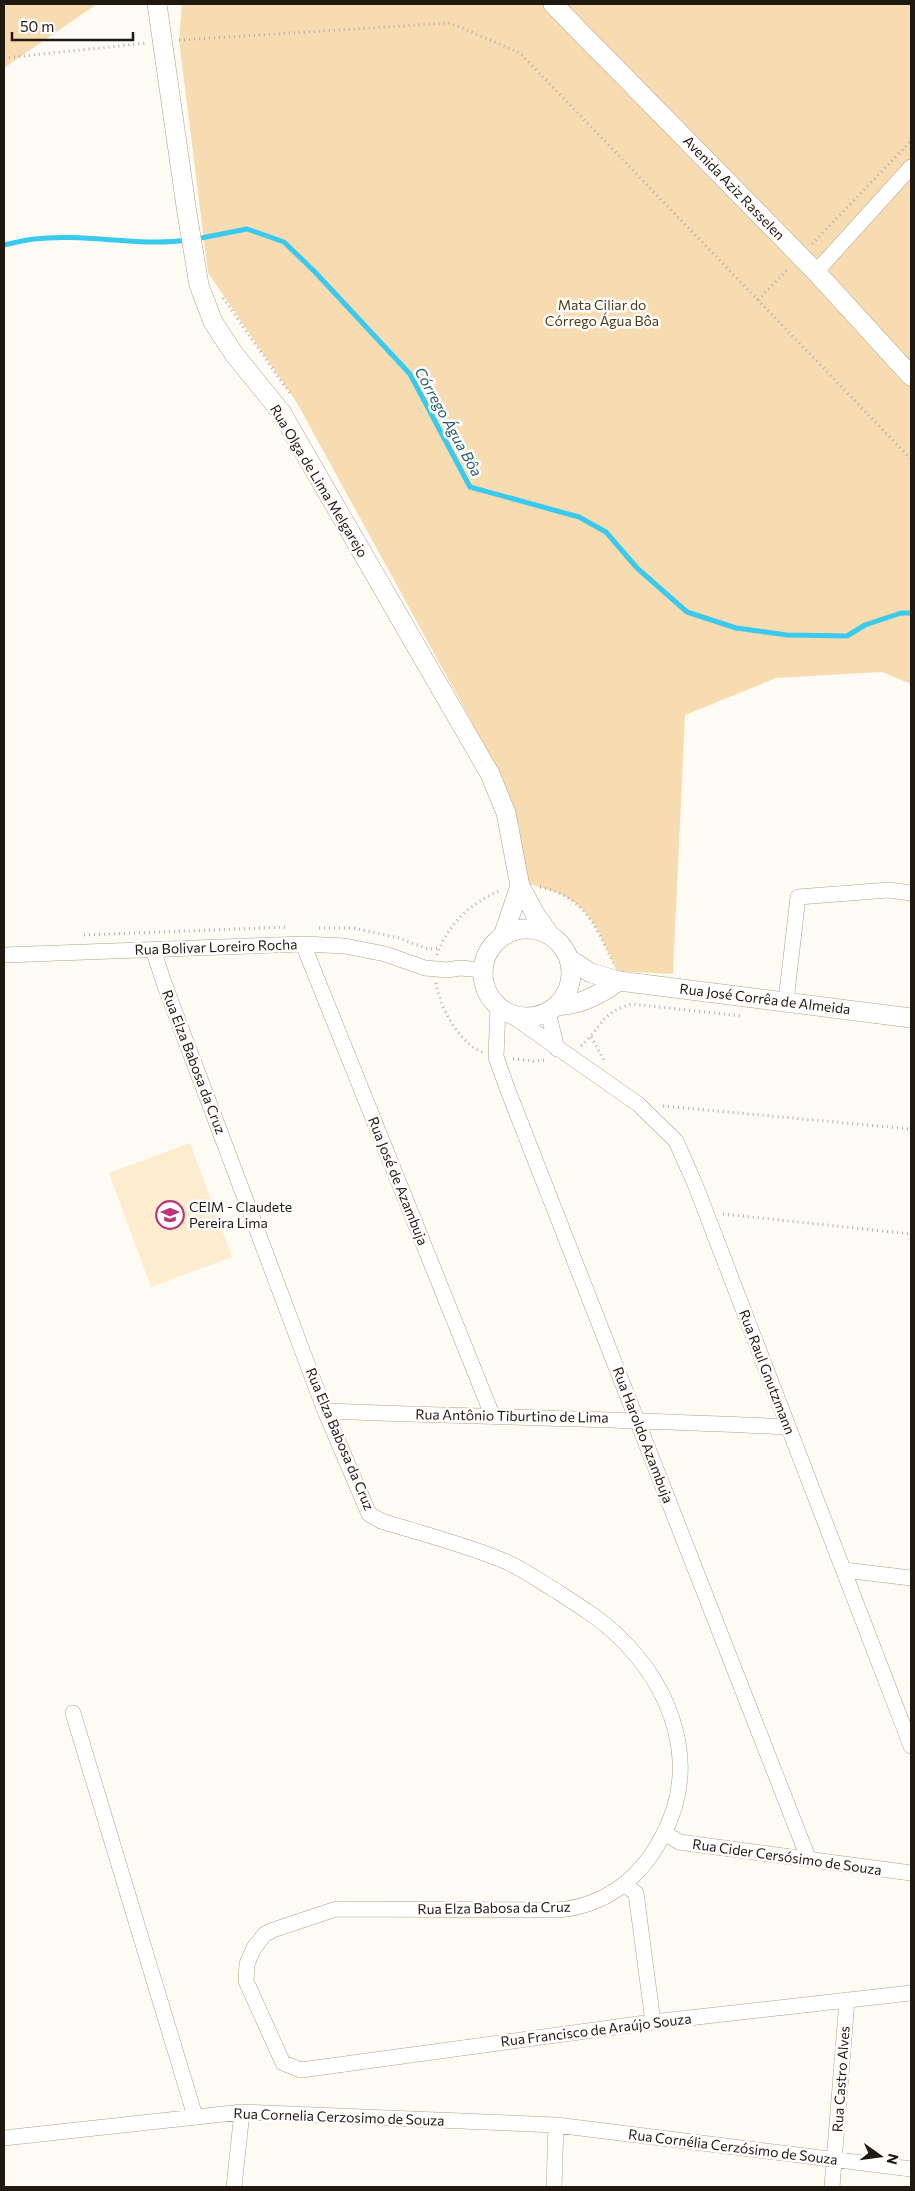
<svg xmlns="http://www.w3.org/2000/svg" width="915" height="2191" font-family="Commissioner,sans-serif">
	<rect width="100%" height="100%" fill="#fefaf4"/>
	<!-- built -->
	<path fill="#feeccf" d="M190,1143l42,114 -81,30 -42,-114z"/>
	<!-- green -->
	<path fill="#f8dcb1" d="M4,4h93l-93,64z
		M182,4h729v680l-29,-12 -106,6 -91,37 -12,259 -56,-3c-23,-51 -30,-74 -89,-87l-9,-58 -20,-51 -30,-58 -172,-314 -89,-130 -29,-233z"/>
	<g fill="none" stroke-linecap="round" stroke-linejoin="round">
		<!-- stream -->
		<path stroke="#39caee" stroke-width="5" d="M196,239l51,-10 37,13 31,30 95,102 60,113 109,30 27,15 31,36 50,44 49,16 51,7 60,1 18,-11 36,-12h10
			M4,245c10,-2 20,-5 30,-6 51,-6 103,8 154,1"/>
		<defs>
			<path id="minor" d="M816,272l95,-105
				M303,944l190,473
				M153,949l11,34 161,428 44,103 12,7c39,12 78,22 116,37 20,7 38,20 56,31 22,14 45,28 64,46 56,53 84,131 45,202 -22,42 -58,70 -106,73l-220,-1 -63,21 -8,4 -11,14 -7,16 -1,17 37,82 18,7 352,-48 258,-29
				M4,955l299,-11 42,2 40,8 40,14 22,2 13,-2 23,2
				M786,1001l12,-104 91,-7 22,3
				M498,1006l-2,51 11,31 302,772
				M505,1011l133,93 38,37 19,43 216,562
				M548,1012l9,37
				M325,1411c155,6 309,8 463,16
				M844,1570l67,8
				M73,1713l122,403
				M665,1833l14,9 232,31
				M625,1885l11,8 17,129
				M4,2138l238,-26 314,13 355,44
				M234,2187l8,-75
				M554,2187l2,-62
				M832,2187l15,-187"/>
			<path id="tertiary" d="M157,4l30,209 12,72 14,37 21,32 47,58 209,362 16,39 14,73 15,28 14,20
				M553,4l263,268 95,104
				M483 973a44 44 0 1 1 88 0a44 44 0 1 1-88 0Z
				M503,936l17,-50
				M569,959l22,14 28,8 292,37
				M556,1006c25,-1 43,-11 63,-25"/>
		</defs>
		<!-- minor casing -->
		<use href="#minor" stroke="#b3a186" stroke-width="16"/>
		<!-- tertiary casing -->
		<use href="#tertiary" stroke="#b3a186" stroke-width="20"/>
		<!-- path -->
		<path stroke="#b4afa8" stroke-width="3" stroke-dasharray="1 4" stroke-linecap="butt" d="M179,40l271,-17 70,30 391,406
			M4,58l144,-15
			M812,244l99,-103
			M223,298l68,97
			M758,300l31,-32
			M540,887c44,9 56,39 73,76
			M319,928h34l46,10 29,11 11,-1
			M84,935l204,-8
			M437,955c11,-32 34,-52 64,-65
			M436,983c4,24 22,59 46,69
			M591,1037l13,23
			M581,1046c22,-20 19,-33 51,-42l110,12
			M513,1059l20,2 13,-1
			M663,1106l248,23
			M723,1214l188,20"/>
		<!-- minor -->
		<use href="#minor" stroke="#fff" stroke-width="15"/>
		<!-- tertiary -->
		<use href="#tertiary" stroke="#fff" stroke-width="19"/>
	</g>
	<!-- icons -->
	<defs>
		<symbol id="school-ring" viewBox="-11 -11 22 22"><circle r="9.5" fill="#fff" stroke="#bb3678" stroke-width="1.5"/><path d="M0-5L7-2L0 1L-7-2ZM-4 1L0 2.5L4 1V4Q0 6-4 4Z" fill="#bb3678"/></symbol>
	</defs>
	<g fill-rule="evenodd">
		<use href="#school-ring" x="154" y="1199" width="32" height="32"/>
	</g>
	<g text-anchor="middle" stroke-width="5" stroke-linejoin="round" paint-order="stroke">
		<!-- street labels -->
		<g font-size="14" fill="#20190f" stroke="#fff">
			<text transform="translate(734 188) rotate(46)" y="5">Avenida Aziz Rasselen</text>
			<text transform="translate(319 481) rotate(59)" y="5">Rua Olga de Lima Melgarejo</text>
			<text transform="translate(216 947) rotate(-2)" y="5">Rua Bolivar Loreiro Rocha</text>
			<text transform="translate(765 999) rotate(7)" y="5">Rua José Corrêa de Almeida</text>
			<text transform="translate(194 1062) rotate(69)" y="5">Rua Elza Babosa da Cruz</text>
			<text transform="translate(398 1181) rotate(68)" y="5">Rua José de Azambuja</text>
			<text transform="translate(767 1372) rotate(69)" y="5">Rua Raul Gnutzmann</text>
			<text transform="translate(512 1416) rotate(1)" y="5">Rua Antônio Tiburtino de Lima</text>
			<text transform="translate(643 1435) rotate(69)" y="5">Rua Haroldo Azambuja</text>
			<text transform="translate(340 1439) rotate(67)" y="5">Rua Elza Babosa da Cruz</text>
			<text transform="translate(787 1857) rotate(8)" y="5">Rua Cider Cersósimo de Souza</text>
			<text transform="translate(494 1908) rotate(-1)" y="5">Rua Elza Babosa da Cruz</text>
			<text transform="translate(596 2030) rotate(-7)" y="5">Rua Francisco de Araújo Souza</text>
			<text transform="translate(841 2079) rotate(-86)" y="5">Rua Castro Alves</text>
			<text transform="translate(339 2117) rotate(2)" y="5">Rua Cornelia Cerzosimo de Souza</text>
			<text transform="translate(733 2147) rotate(7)" y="5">Rua Cornélia Cerzósimo de Souza</text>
		</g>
		<!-- park labels -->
		<g font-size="14" fill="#4f3911" stroke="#fff">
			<text x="602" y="310">Mata Ciliar do<tspan x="602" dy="16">Córrego Água Bôa</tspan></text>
		</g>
		<!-- poi labels -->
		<g font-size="14" fill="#20190f" stroke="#fff" text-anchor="start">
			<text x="189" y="1212">CEIM - Claudete<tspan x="189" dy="16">Pereira Lima</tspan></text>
		</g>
		<!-- water labels -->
		<g font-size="15" font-style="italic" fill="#275f6f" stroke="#fff">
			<text transform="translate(448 422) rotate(61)" y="5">Córrego Água Bôa</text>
		</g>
	</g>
	<!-- border -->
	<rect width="915" height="2191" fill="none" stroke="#20190f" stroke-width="10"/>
	<!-- north arrow -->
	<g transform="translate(880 2156) rotate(104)" stroke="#ffffff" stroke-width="4" paint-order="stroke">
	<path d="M0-4L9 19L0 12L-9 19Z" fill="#20190f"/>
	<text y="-8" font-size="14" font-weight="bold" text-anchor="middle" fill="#20190f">N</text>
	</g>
	<!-- scale -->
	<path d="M12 32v8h121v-8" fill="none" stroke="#20190f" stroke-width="2.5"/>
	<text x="20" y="32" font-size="15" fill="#20190f" stroke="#ffffff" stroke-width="4" paint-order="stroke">50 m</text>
</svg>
